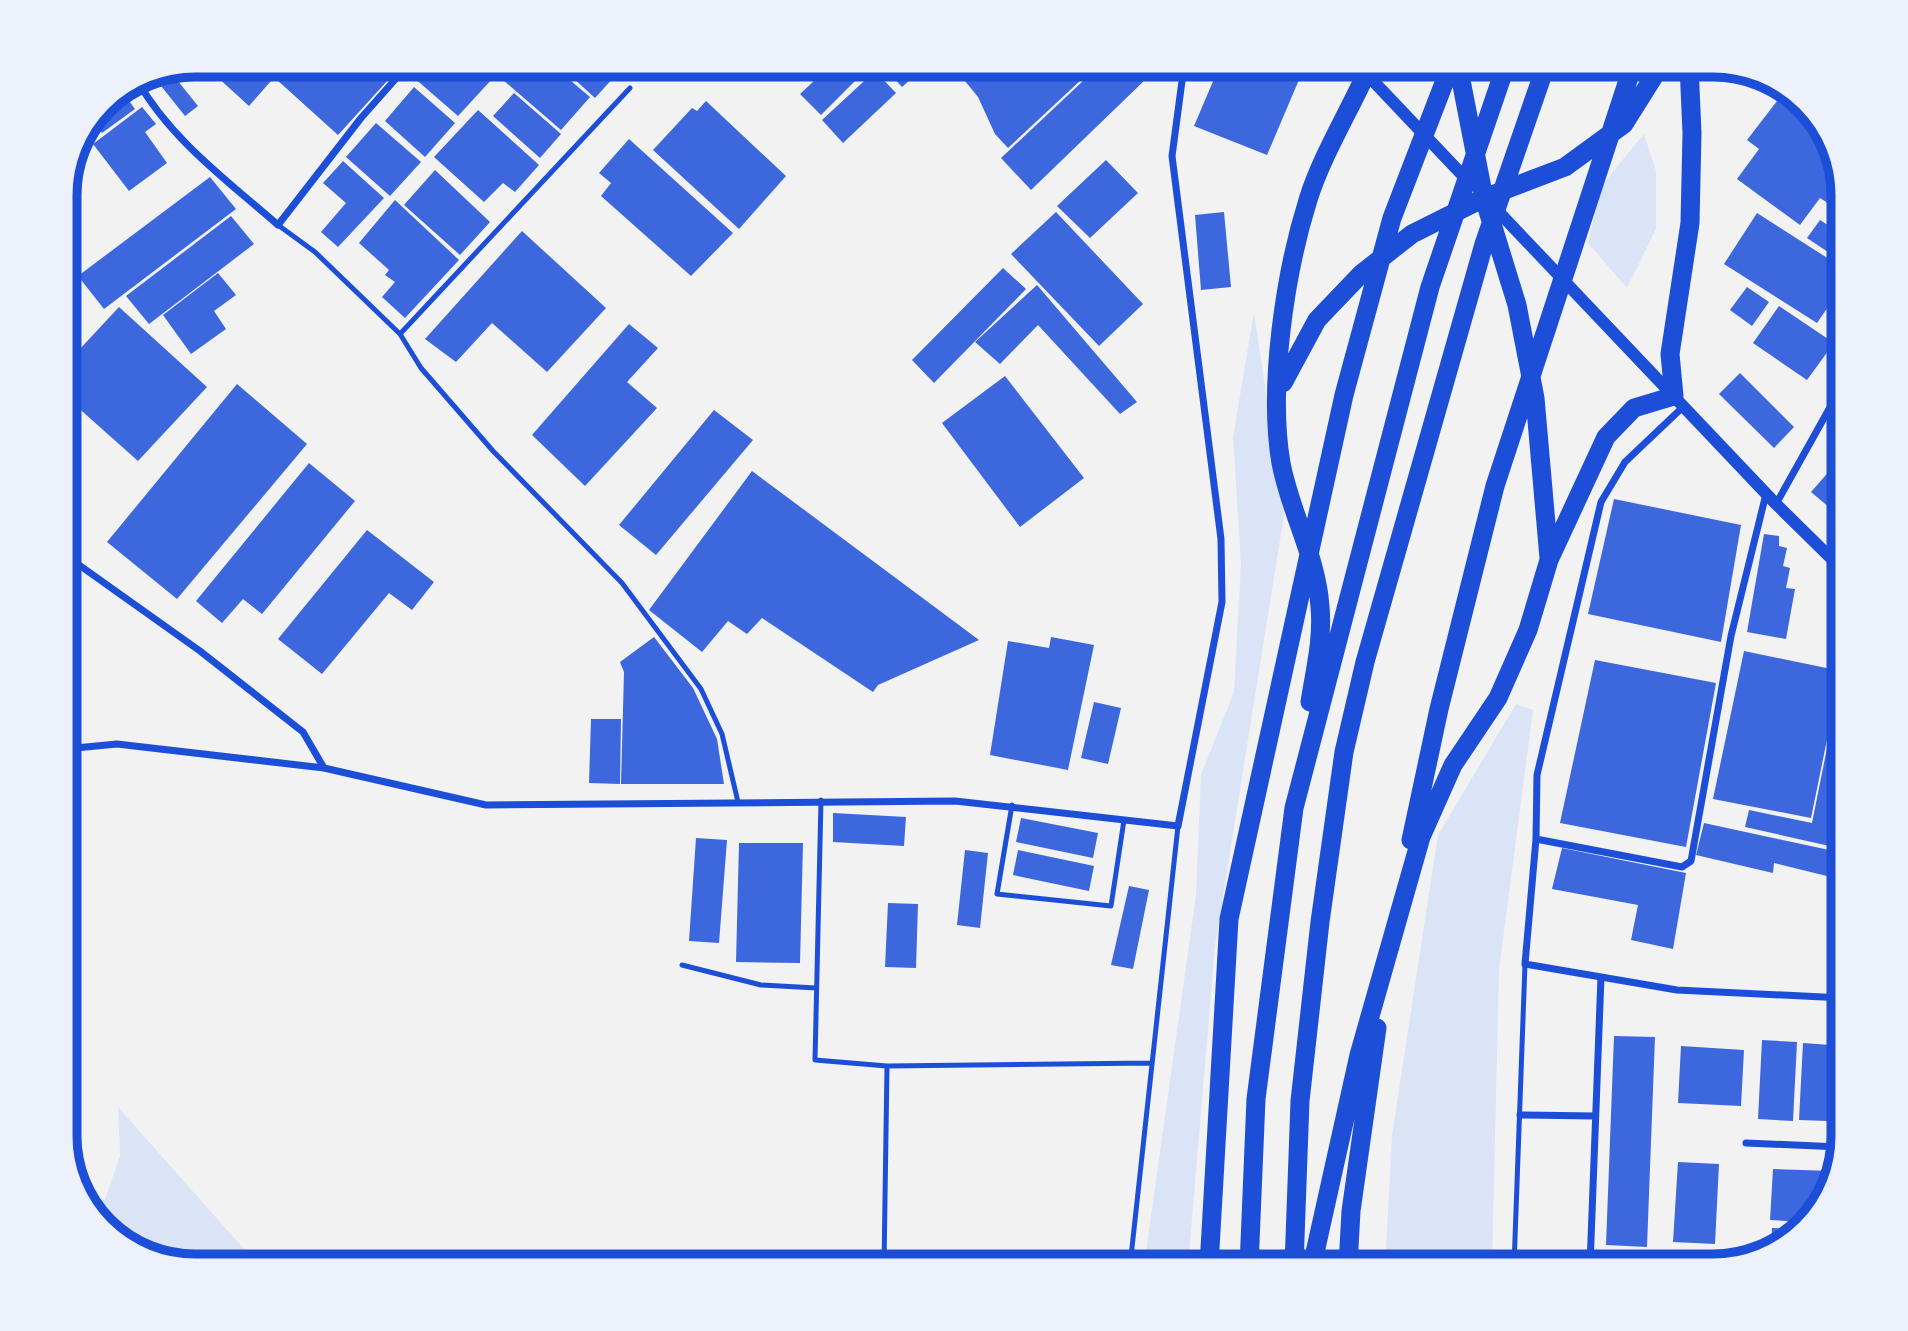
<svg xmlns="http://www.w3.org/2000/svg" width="1908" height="1331" font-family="'Source Sans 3',sans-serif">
	<rect width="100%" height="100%" fill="#f2f2f2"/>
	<!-- green -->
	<path fill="#dbe4f7" d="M1644,134l12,37v58l-29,59 -39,-45 14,-58z
		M1254,312l30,203 -69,431 -27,320h-44l52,-371 5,-120 33,-83 7,-128 -8,-127z
		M1516,704l17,6 -34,260 -7,296h-107l7,-131 46,-300z
		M118,1107l141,159h1h-65l-73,-22 -38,-41 21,-4 15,-43z"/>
	<!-- building -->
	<path fill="#3d67dc" d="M204,65h81l-36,41z
		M288,65h83l17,15 -50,55 -62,-56z
		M422,65h83l-47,51 -46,-40z
		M515,65h37l38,32 -29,33 -58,-50z
		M559,65h66l-30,33z
		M831,65h40l-50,50 -21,-21z
		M882,65h45l-25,22z
		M952,65h145l-89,83 -13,-14 -17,-37z
		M1100,65h33l13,14 -115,111 -30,-32z
		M1220,65h56l25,10 -34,80 -73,-29z
		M169,70l29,36 -13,10 -31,-39z
		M875,71l21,22 -53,50 -21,-23z
		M414,87l41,36 -30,34 -40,-36z
		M121,90l14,19 -33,24 -8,-10 9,-20z
		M514,93l47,41 -21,24 -47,-42z
		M706,101l80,75 -47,53 -86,-79 39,-42 5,3z
		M1777,101l54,41 12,52v19l-23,-15 -20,27 -63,-46 22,-30 -12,-9z
		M142,107l14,17 -11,8 22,31 -38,28 -36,-47z
		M478,110l61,55 -24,27 -12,-9 -19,19 -50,-45z
		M376,123l45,39 -31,34 -44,-39z
		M629,139l104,94 -42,43 -90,-80 10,-13 -12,-10z
		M1106,160l32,33 -48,45 -33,-32z
		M343,161l41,37 -46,49 -17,-15 25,-29 -23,-20z
		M435,170l55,52 -30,33 -56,-50z
		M210,177l26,32 -132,100 -26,-33z
		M395,200l64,60 -54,58 -23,-21 13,-15 -10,-7 4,-5 -30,-27z
		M1056,212l87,92 -44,42 -88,-92z
		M1224,212l7,75 -30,3 -6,-75z
		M1757,213l86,55v25l-4,-2 -22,32 -93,-59z
		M231,216l23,28 -105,80 -23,-28z
		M1820,220l23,15v27l-36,-24z
		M522,231l84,77 -59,64 -55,-49 -36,39 -31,-23z
		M1003,268l23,21 -92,94 -22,-23z
		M218,273l18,22 -22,16 12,18 -35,25 -28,-39z
		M1037,285l100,117 -17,12 -82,-89 -38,39 -25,-22z
		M1747,287l22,15 -17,24 -22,-16z
		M1779,306l55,37 -27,37 -54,-37z
		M119,307l88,80 -69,74 -73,-65v-31z
		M629,324l29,24 -31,34 30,26 -72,78 -53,-51z
		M1740,373l54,54 -20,21 -55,-54z
		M1005,376l79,102 -64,49 -78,-104z
		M237,384l70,60 -130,155 -70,-57z
		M714,410l39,30 -97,115 -37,-30z
		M1839,460l4,3v56l-32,-27z
		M309,463l46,38 -93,113 -19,-15 -21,24 -26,-22z
		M752,471l227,169 -101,45 -5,7 -111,-74 -15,16 -19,-13 -26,31 -53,-42z
		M1614,499l127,26 -20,117 -133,-28z
		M367,530l67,52 -22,28 -23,-17 -67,81 -44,-35z
		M1764,534l15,2v10l8,2 -4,18 7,2 -4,20 9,1 -9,50 -39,-7z
		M654,637l39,51 24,51 7,45h-103l3,-112 -4,-10z
		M1051,637l43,8 -26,125 -78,-15 18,-114 41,7z
		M1744,651l97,20 -30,147 -98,-19z
		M1595,660l121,23 -30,164 -126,-24z
		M1094,702l27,6 -13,56 -27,-6z
		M591,719h30l-1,65 -31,-1z
		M1832,723l11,2v124l-98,-22 4,-17 63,13z
		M833,813l73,4 -2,29 -71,-4z
		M1021,818l77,15 -5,25 -77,-16z
		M1704,823l139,30v27l-69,-17 -1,10 -77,-18z
		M696,838l31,2 -8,103 -30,-2z
		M739,843h64l-3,120 -64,-1z
		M1562,848l124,25 -13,76 -42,-9 7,-35 -86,-16z
		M965,850l23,3 -8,75 -23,-3z
		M1018,850l76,16 -5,25 -76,-16z
		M1129,886l20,4 -16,79 -22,-4z
		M888,903l30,1 -2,64 -31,-1z
		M1614,1036l41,1 -8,210 -41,-2z
		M1762,1040l35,2 -4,79 -35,-2z
		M1803,1043l28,2 -4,76 -28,-1z
		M1681,1046l63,4 -3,56 -63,-3z
		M1678,1162l41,2 -4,80 -42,-2z
		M1773,1169l60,2 -12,38 -15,13 -36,-2z
		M1772,1228l26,1 -27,24z"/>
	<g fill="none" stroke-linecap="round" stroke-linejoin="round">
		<!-- service -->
		<path stroke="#1d4ed8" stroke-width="5" d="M278,225l37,27 85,82 21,34 72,83 129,132 79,106 21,45 16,68
			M400,334l230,-246
			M821,800l-6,260 72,6 264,-3
			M1012,805l-15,89 114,12 13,-86
			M682,965l79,20 55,3
			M884,1266l3,-200
			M1130,1266l48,-440
			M1514,1266l11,-302"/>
		<!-- minor -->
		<path stroke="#1d4ed8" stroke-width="7" d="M137,80c33,59 92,102 141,145l83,-107 47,-53
			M1684,406l-59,56 -24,40 -64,273 -1,64 -11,125 152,26 166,8
			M1776,504l67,-120
			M65,555l135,96 103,81 21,36
			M65,749l52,-5 207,24 162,37 469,-4 223,25 44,-224 -1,-63 -49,-383 10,-75 8,-16
			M1536,839l146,28 9,-6 40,-225 35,-142
			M1520,1115l75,1
			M1746,1143l94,4
			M1590,1266l11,-289"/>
		<!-- tertiary -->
		<path stroke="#1d4ed8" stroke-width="12" d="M1358,65l111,117
			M1494,207l282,297 67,66"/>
		<!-- motorway -->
		<path stroke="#1d4ed8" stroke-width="19" d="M1458,65l26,133 33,107 18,93 14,160
			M1283,383l34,-63 44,-46 51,-40 72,-36 81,-31 59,-43 37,-59
			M1310,702c5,-32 13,-63 10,-95 -3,-50 -30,-95 -39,-144 -13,-76 4,-190 27,-263 12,-40 40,-87 58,-126
			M1411,840l28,-131 56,-223 138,-421
			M1209,1266l20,-347 115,-524 48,-177 59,-153
			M1249,1266l7,-167 38,-291 136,-521 76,-222
			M1294,1266l6,-165 20,-179 24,-170 21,-90 119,-418 62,-179
			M1312,1266l47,-211 62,-218 32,-72 45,-67 30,-68 21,-70 57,-123 28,-29 40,-12 -4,-42 20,-131 2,-90 -3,-68
			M1348,1266l3,-55 26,-183"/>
	</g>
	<!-- crop -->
	<path d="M0 0H1908V1331H0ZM195 77H1713A118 118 0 0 1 1831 195V1136A118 118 0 0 1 1713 1254H195A118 118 0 0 1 77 1136V195A118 118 0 0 1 195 77Z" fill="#edf1fc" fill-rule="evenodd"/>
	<path fill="none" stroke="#1d4ed8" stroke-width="9" d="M195 77H1713A118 118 0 0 1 1831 195V1136A118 118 0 0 1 1713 1254H195A118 118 0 0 1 77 1136V195A118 118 0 0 1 195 77Z"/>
</svg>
